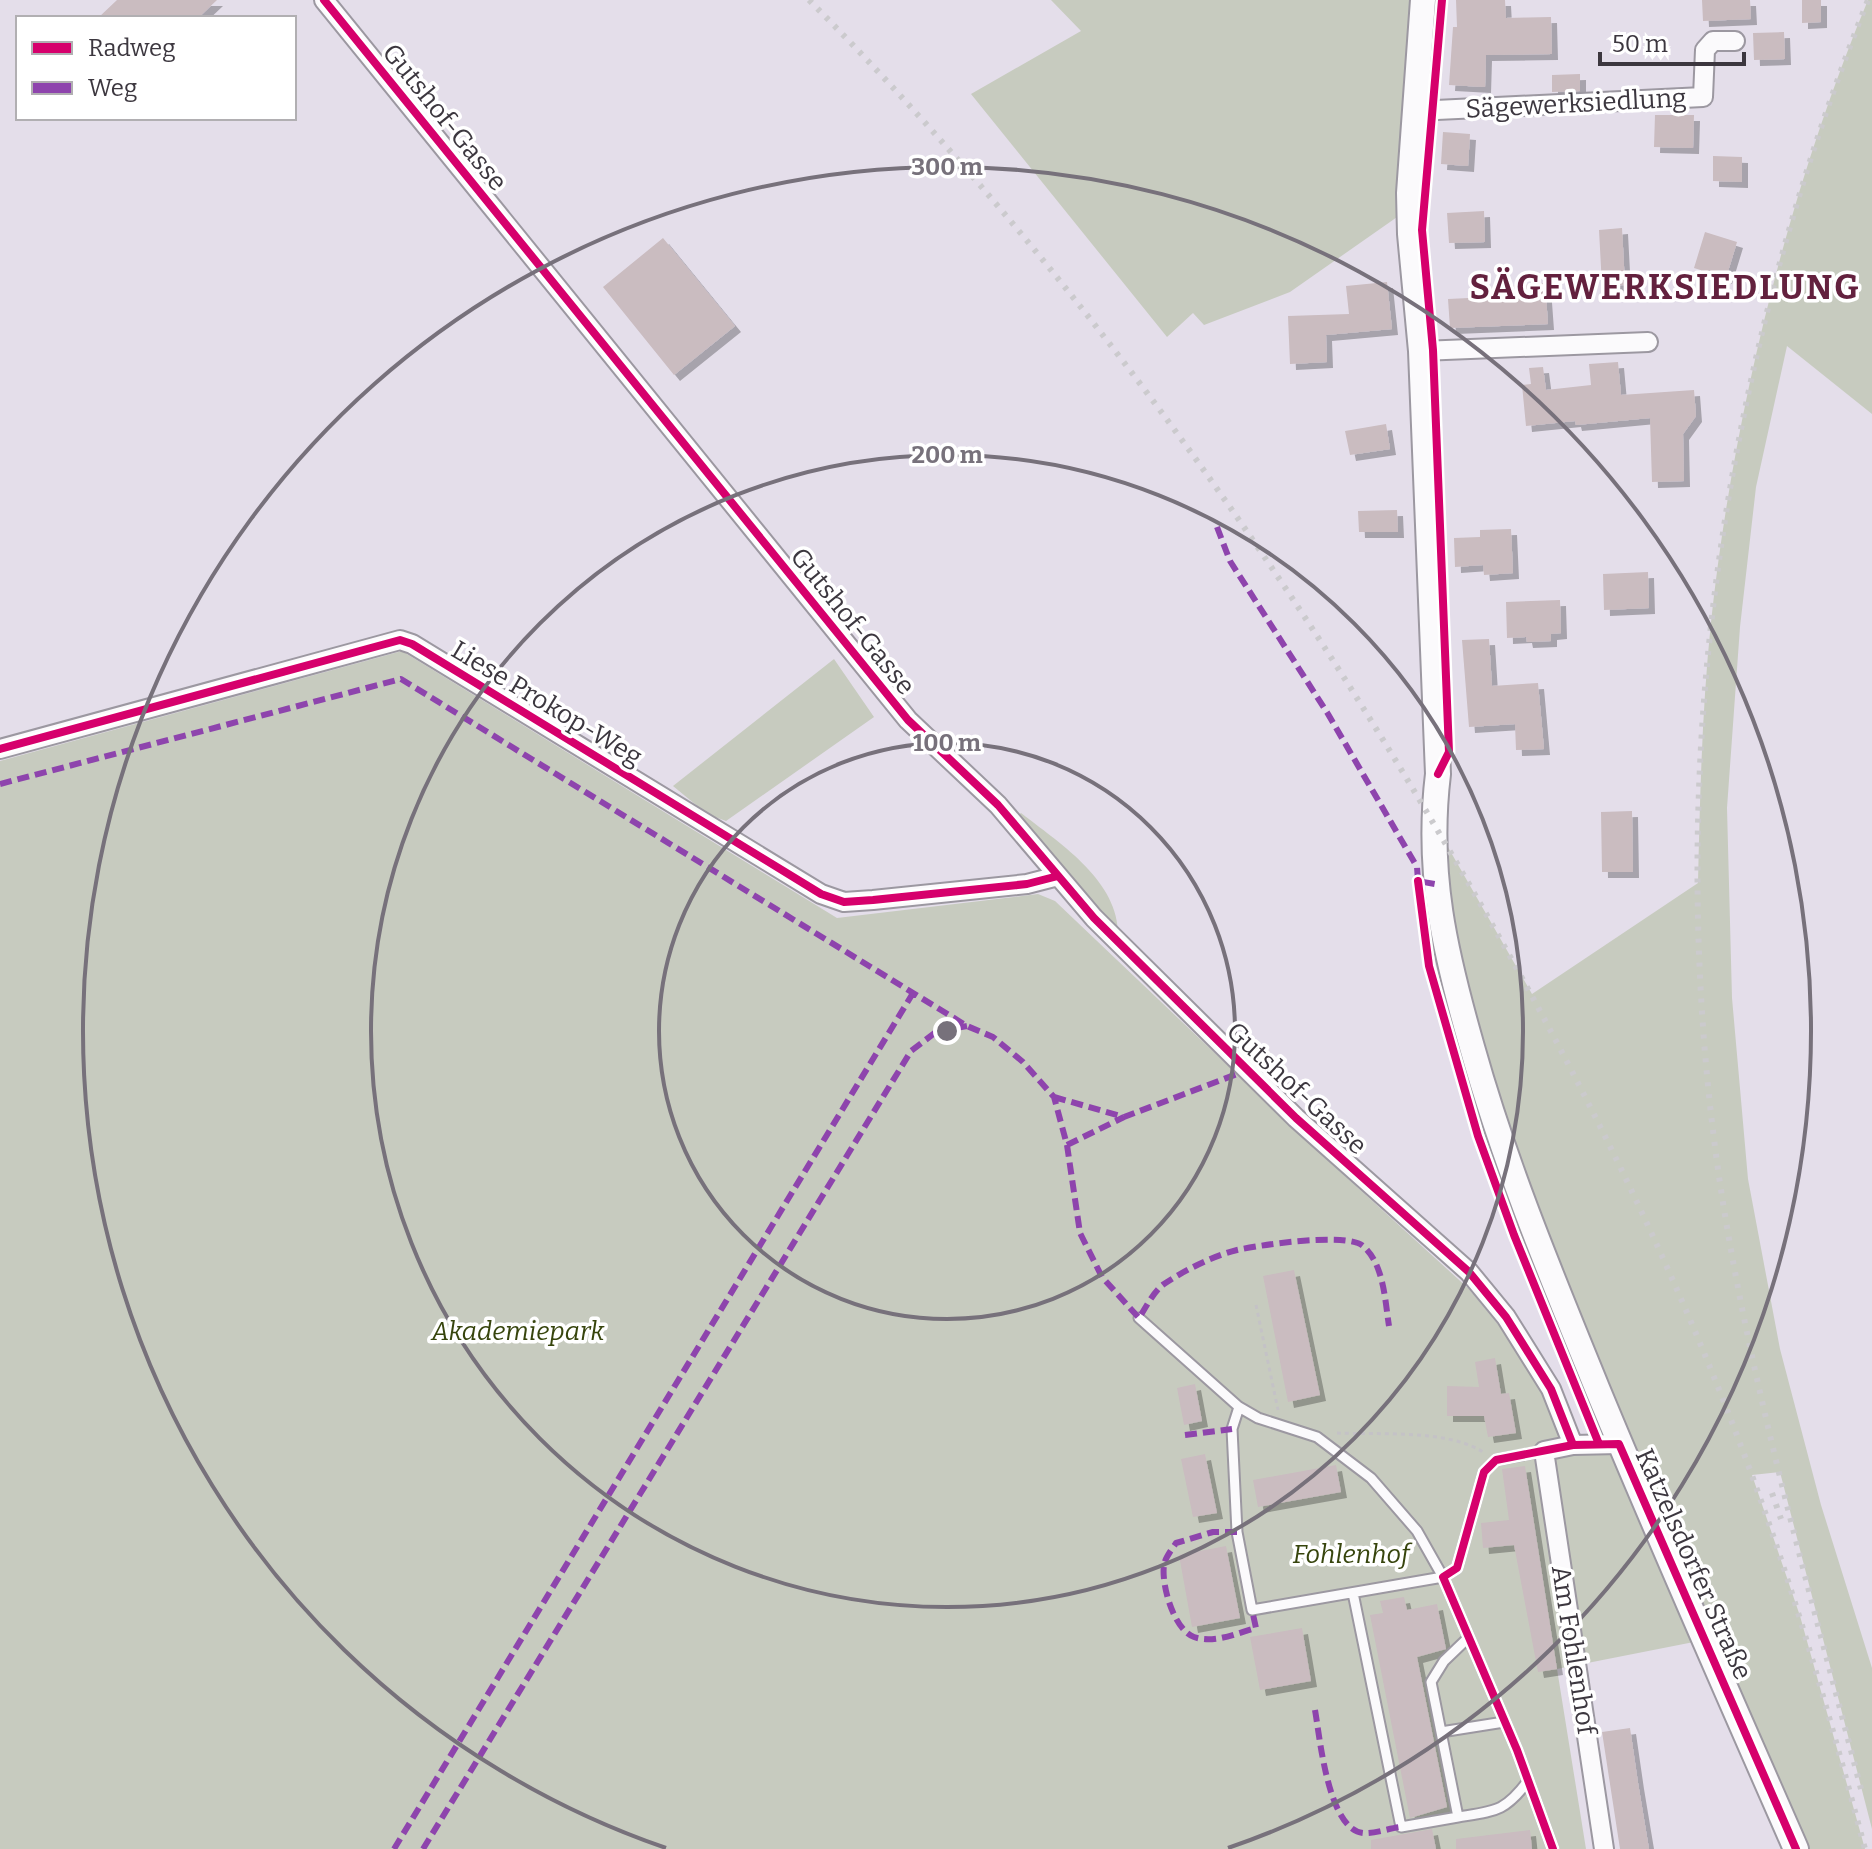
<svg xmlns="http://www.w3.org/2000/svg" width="1872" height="1849" font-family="Bitter,serif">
	<defs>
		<filter id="shadow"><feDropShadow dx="6" dy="6" stdDeviation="0" flood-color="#0004"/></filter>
	</defs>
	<rect width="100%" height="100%" fill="#e4deea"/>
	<!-- green -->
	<path fill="#c7cbbf" d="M1051,0h372l-13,208 -120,84 -86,33 -11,-12 -26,24 -196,-243 110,-63z
		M1868,0h4v414l-85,-68 -31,141 -16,140 -13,181 5,190 16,181 32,170 41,156 51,163v161l-92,-357 -28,3 48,141 65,233h-69l-92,-209 -147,29 29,180h-1586v-1088l402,-110 435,267 201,-24 17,7 268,255 146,133 82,100 22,56 46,-1 -125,-319 -61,-304 99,173 166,-111c2,-87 4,-174 13,-261 22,-206 77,-430 157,-622z
		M834,659l40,58 -148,104 -19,-7 -34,-28z
		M1021,813c37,29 94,65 97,117l-101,-114z"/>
	<!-- building -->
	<path fill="#cabcc0" filter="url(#shadow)" d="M117,0h100l-19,18h-100z
		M1456,0h49l1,18 45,-1 1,37 -66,1 -1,32 -36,-2 4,-58h4z
		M1702,0h48l1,19 -48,2z
		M1802,0h19v22l-19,1z
		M1784,32l1,27 -31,1 -1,-27z
		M1580,74v17l-28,1v-17z
		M1655,115h39l-1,33 -39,-1z
		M1443,132l27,2 -2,32 -27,-2z
		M1713,156l29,1v25l-29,-1z
		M1484,211l1,31 -36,1 -2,-30z
		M1622,228l3,57 -23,1 -3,-56z
		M1705,232l32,10 -11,36 -32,-10z
		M663,238l72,88 -61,49 -71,-88z
		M1387,282l5,47 -66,6 1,27 -37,2 -2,-48 61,-2 -3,-28z
		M1545,283l3,41 -98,4 -2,-29 62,-3 -1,-10z
		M1618,362l3,33 73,-5 2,26 -13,18 1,47 -32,1 -2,-64 -74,7 -1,-4 -49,5 -4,-41 9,-1 -2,-16 14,-1 3,23 45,-5 -2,-21z
		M1386,424l4,25 -40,6 -5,-24z
		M1397,510l1,22h-39l-1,-21z
		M1511,529l2,44 -29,2 -1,-10 -28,2 -1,-29 26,-1v-7z
		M1648,572l1,36 -45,2 -1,-36z
		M1560,600l1,33 -10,1v7l-24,1 -1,-5 -19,1 -1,-36z
		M1489,639l3,47 46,-3 6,66 -28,1 -1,-26 -46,3 -7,-87z
		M1632,811l1,61h-31l-1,-60z
		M1294,1270l26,125 -32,7 -25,-126z
		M1495,1358l6,36 8,-1 7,40 -28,4 -4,-21h-37v-30l32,1 -4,-25z
		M1195,1384l7,37 -18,4 -7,-37z
		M1205,1454l12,59 -24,4 -12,-58z
		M1336,1465l5,27 -83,15 -5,-27z
		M1525,1466l32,203 -19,3 -24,-127 -31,3 -2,-25 28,-3 -7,-51z
		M1226,1546l14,72 -48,9 -13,-72z
		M1404,1597l3,13 30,-6 9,45 -29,8 30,150 -37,11 -40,-203 13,-2 -3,-12z
		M1302,1628l9,53 -51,9 -10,-53z
		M1630,1728l8,55 11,66h-29l-18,-117z
		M1432,1829l4,20h-65v-9z
		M1530,1830l2,19h-76v-10z"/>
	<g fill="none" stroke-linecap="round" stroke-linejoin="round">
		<defs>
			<path id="lane" d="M1139,1318l100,89 19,11 59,19 54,41 46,53 26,46 74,173 36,99
				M1239,1407l-7,22 5,103 15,78 191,-33 14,-9 27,-96 12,-12 48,-9
				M1353,1593l48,234 57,-10
				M1468,1638l-24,23 -13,21 27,135c37,-6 47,-5 70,-36
				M1441,1732l63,-10"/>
			<path id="street" d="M324,0l584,720 90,85 96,113 202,200 173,154 37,45 45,72 22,56
				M1416,111l287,-14 2,-47 8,-9h22
				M1421,351l227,-9
				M0,749l400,-109 12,4 409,250 23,8 29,-2 154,-16 31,-8
				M1604,1849l-60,-398 29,-6 46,-1"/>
			<path id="secondary" d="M1423,0l-14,193 1,41 11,117 17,423c-12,99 7,179 34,273 33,118 79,228 125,341 64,155 132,308 199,461"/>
		</defs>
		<!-- lane casing -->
		<use href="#lane" stroke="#9c98a1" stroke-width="13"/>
		<!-- street casing -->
		<use href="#street" stroke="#9c98a1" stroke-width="22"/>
		<!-- secondary casing -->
		<use href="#secondary" stroke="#9c98a1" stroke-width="28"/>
		<!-- path -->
		<path stroke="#c4c2c6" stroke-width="3" stroke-dasharray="4 4" stroke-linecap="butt" d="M1256,1305l22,105
			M1337,1433c43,2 110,-4 146,19"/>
		<!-- lane -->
		<use href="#lane" stroke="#fbfafc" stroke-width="9"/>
		<!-- street -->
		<use href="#street" stroke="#fbfafc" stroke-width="18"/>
		<!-- secondary -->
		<use href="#secondary" stroke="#fbfafc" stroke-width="24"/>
		<!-- rail -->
		<path stroke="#cbcacd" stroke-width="6" stroke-dasharray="4 8" stroke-linecap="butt" d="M809,0c244,246 450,528 626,826 118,199 224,403 306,620 50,132 88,267 124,403
			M1772,1493l9,26
			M1861,1789c-51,-198 -109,-397 -140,-599 -60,-400 -3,-816 147,-1190"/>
		<!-- quiet -->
		<path stroke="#8e44ad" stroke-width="6" stroke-dasharray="12 6" stroke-linecap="butt" d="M1217,527l13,34 98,153 89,153 1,14 17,3
			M0,784l401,-105 566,347 26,11 30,25 31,35 13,48 13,88 22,44 37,41c7,-11 15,-27 25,-34 21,-14 49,-28 73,-34 22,-5 110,-18 126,-4 21,18 22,55 26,80
			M1054,1097l70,20 113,-43
			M1067,1145l57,-28
			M1185,1435l47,-6
			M1237,1532h-24l-37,11c-4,6 -11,15 -12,22 -3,20 10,65 30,72 20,7 43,-4 62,-9l-4,-18
			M1315,1710c5,28 13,119 48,123 11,1 27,-5 38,-6
			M394,1849l519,-856
			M423,1849l488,-798 25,-19 31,-6"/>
		<defs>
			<path id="cycleway" d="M324,0l584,720 90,85 96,113 202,200 173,154 37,45 45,72 22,56
				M0,749l400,-109 12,4 409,250 23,8 29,-2 154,-16 31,-8
				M1438,774l11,-22 -16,-402 -11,-120 20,-230
				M1418,881l11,85 49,170 36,99 85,209
				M1553,1849l-36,-99 -74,-173 14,-9 27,-96 12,-12 77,-15 46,-1 177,405"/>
		</defs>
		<!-- cycleway casing -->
		<use href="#cycleway" stroke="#fff" stroke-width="13"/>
		<!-- cycleway -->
		<use href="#cycleway" stroke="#d6006c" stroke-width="8"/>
	</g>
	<!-- distance rings -->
	<g fill="none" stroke="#77717b" stroke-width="4">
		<circle cx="947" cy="1031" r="288"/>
		<circle cx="947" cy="1031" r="576"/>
		<path d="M666 1848A864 864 0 1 1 1228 1848"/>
	</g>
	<g text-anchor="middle" stroke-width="7" stroke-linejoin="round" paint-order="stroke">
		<!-- street labels -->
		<g font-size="26" fill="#3c373f" stroke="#fff">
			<text transform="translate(1576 103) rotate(-3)" y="9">Sägewerksiedlung</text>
			<text transform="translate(445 117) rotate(51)" y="9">Gutshof-Gasse</text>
			<text transform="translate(853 621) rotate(51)" y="9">Gutshof-Gasse</text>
			<text transform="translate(547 703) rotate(31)" y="9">Liese Prokop-Weg</text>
			<text transform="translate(1297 1088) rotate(43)" y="9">Gutshof-Gasse</text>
			<text transform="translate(1694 1564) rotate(66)" y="9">Katzelsdorfer Straße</text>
			<text transform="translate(1574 1650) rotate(81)" y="9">Am Fohlenhof</text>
		</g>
		<!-- park labels -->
		<g font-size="26" font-style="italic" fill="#37450d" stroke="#fff">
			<text x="518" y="1340">Akademiepark</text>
			<text x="1351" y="1563">Fohlenhof</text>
		</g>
		<!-- district labels -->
		<g font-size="34" font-weight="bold" letter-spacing="2" fill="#63213e" stroke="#fff">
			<text x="1665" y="299">SÄGEWERKSIEDLUNG</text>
		</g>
	</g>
	<circle cx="947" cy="1031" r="12" fill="#77717b" stroke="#fff" stroke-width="4"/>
	<g font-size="24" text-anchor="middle" font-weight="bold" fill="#77717b" stroke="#fff" stroke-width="7" stroke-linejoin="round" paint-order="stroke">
		<text x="947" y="175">300 m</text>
		<text x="947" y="463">200 m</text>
		<text x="947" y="751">100 m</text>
	</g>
	<!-- legend -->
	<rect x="16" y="16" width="280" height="104" fill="#ffffff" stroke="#b1afb2" stroke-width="2"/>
	<rect x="32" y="42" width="40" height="12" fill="#d6006c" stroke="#b1afb2" stroke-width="2"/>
	<text x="88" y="56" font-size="24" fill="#3c373f">Radweg</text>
	<rect x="32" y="82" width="40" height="12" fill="#8e44ad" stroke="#b1afb2" stroke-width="2"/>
	<text x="88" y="96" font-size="24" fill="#3c373f">Weg</text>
	<!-- scale -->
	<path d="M1600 52v12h144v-12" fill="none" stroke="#3c373f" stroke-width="4"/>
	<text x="1612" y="52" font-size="24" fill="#3c373f" stroke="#ffffff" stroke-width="6" paint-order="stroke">50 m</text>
</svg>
